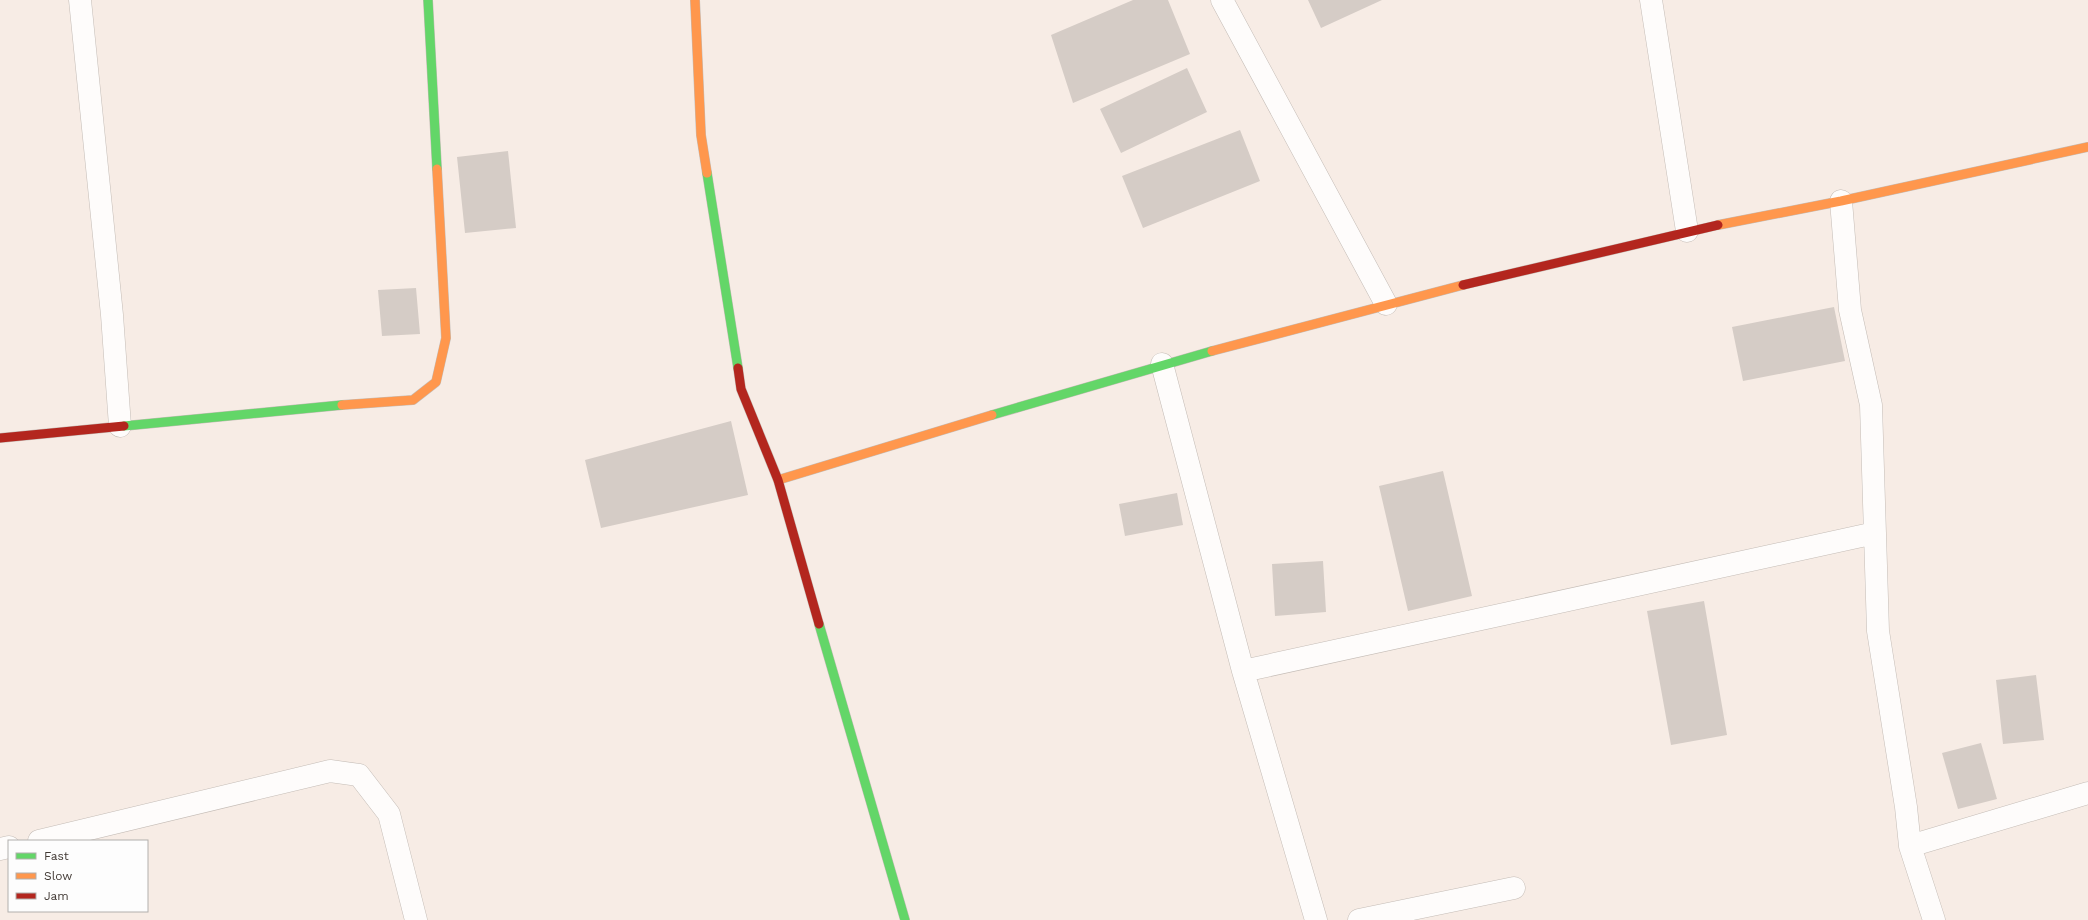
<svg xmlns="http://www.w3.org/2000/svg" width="2088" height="920" font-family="'Work Sans',sans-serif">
	<rect width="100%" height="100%" fill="#f7ece5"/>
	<!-- building -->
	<path fill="#d5ccc6" d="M1133,0h35l22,54 -117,49 -22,-68z
		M1308,0h74l-61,28z
		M1187,68l20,44 -86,41 -21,-44z
		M1240,130l20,51 -117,47 -21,-52z
		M508,151l8,77 -51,5 -8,-76z
		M416,288l4,46 -38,2 -4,-46z
		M1834,307l11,54 -102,20 -11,-54z
		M731,421l17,74 -147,33 -16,-68z
		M1443,471l29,125 -64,15 -29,-125z
		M1177,493l6,32 -58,11 -6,-32z
		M1323,561l3,51 -51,4 -3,-52z
		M1704,601l23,134 -56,10 -24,-134z
		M2036,675l8,65 -41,4 -7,-64z
		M1981,743l16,56 -39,10 -16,-56z"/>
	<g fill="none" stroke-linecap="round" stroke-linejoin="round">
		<defs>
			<path id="street" d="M80,0l32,315 8,111
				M1222,0l164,304
				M1651,0l36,231
				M1841,201l9,109 21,95 7,226 28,176 4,39 24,74
				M1162,364l81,307 73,249
				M1243,671l632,-138
				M39,841l291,-70 29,4 30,39 27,106
				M1910,846l178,-53
				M0,849l9,-2
				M1359,920l155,-32"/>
			<path id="fast" d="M428,0l9,169
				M707,173l31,195
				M992,415l220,-64
				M124,426l218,-21
				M819,624l86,296"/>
			<path id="slow" d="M695,0l6,135 6,38
				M1718,225l123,-24 247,-54
				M1212,351l251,-66
				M342,405l71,-5 23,-18 10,-44 -9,-169
				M778,480l214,-65"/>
			<path id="jam" d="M1463,285l255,-60
				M738,368l3,21 37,91 41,144
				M0,438l124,-12"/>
		</defs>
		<!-- street casing -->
		<use href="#street" stroke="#c4bcb6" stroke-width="23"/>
		<!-- fast casing -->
		<use href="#fast" stroke="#c4bcb6" stroke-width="10"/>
		<!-- slow casing -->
		<use href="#slow" stroke="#c4bcb6" stroke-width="10"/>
		<!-- jam casing -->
		<use href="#jam" stroke="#c4bcb6" stroke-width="10"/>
		<!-- street -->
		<use href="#street" stroke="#fefcfb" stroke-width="22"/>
		<!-- fast -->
		<use href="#fast" stroke="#63d668" stroke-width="9"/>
		<!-- slow -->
		<use href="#slow" stroke="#ff974d" stroke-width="9"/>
		<!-- jam -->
		<use href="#jam" stroke="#b3261e" stroke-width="9"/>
	</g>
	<!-- legend -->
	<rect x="8" y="840" width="140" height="72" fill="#fdfdfd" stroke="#b2afad"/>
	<rect x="16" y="853" width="20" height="6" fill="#63d668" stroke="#b2afad"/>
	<text x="44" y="860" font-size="12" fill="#413934">Fast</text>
	<rect x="16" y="873" width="20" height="6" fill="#ff974d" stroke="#b2afad"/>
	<text x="44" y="880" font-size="12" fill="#413934">Slow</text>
	<rect x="16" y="893" width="20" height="6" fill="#b3261e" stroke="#b2afad"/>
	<text x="44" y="900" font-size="12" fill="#413934">Jam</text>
</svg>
